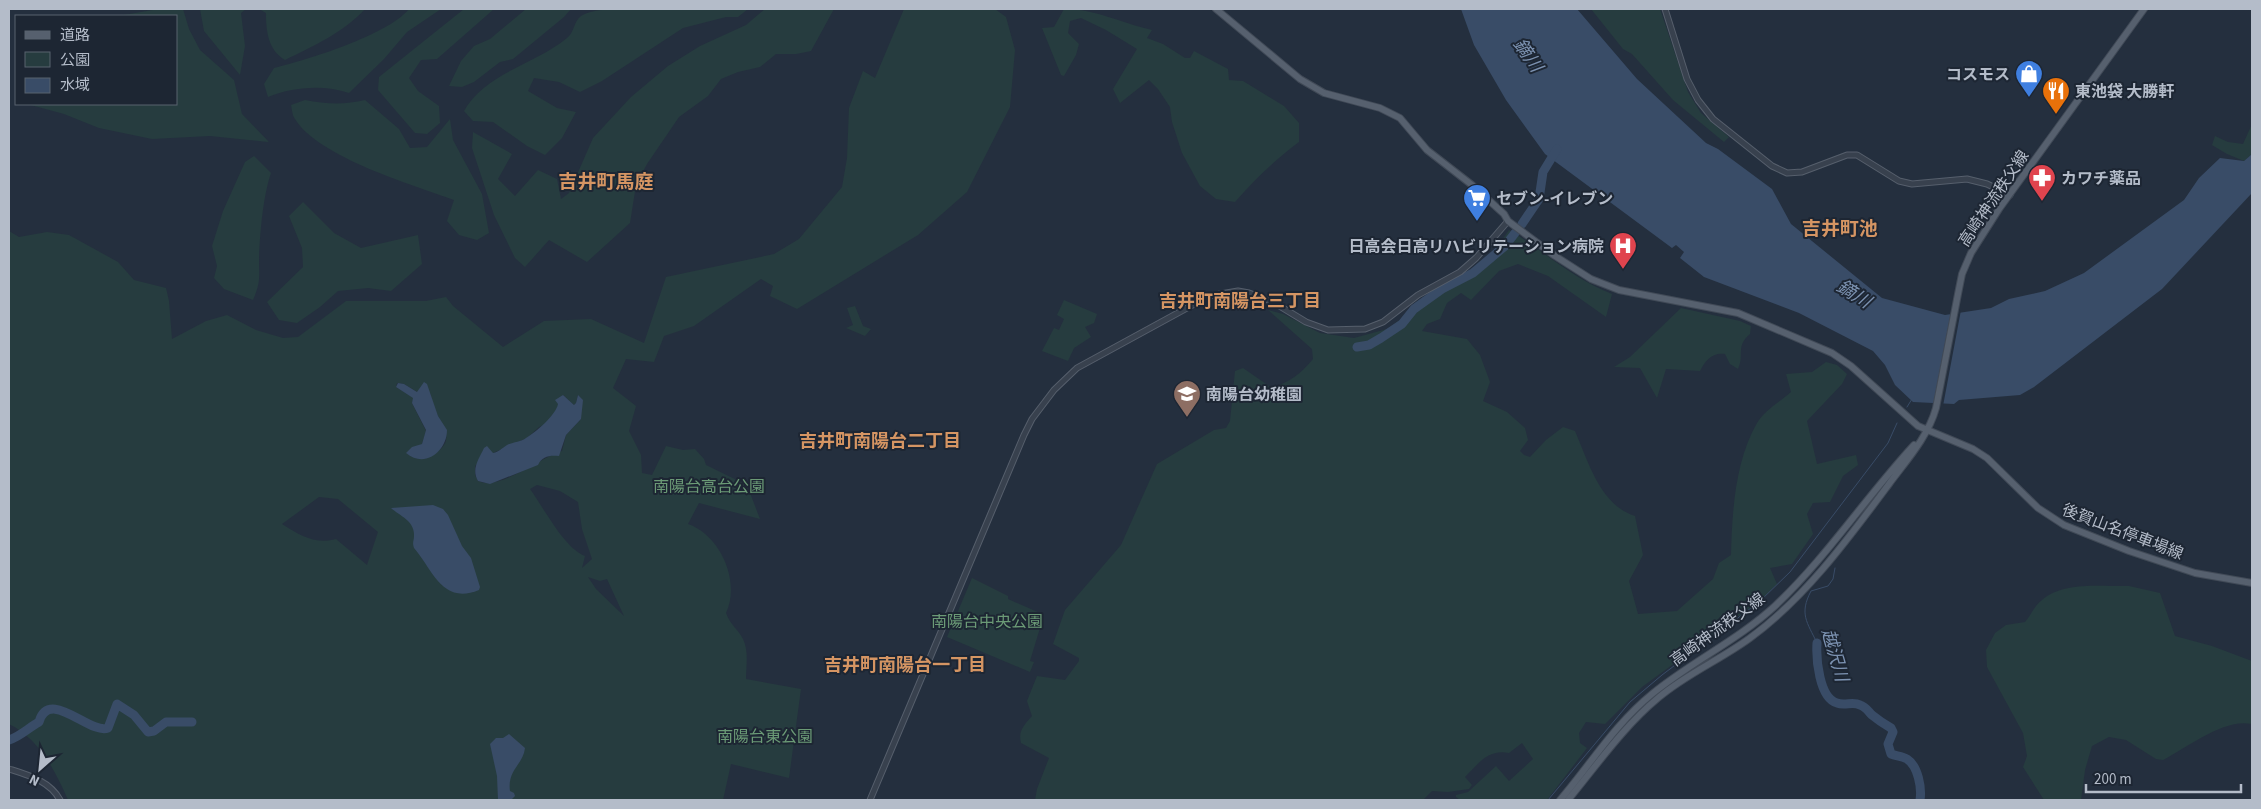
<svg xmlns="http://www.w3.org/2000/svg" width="2261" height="809" font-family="'Source Sans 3','Noto Sans JP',sans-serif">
	<rect width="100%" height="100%" fill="#242f3e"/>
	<!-- green -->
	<path fill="#263c3f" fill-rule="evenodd" d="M158,9h25l6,20 11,21 34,30 8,34 27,28 -59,-6 -58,3 -53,-11 -35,-14 -37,-10h149v-88h-58z
		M200,9h46l-5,4 4,33 -5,29 -36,-44z
		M259,9h106c-21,23 -51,37 -80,51 -17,-10 -19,-29 -19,-47z
		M409,9h32l-34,23 -23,27 -35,34c-25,-9 -58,-6 -81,4l-4,-13 10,-16c33,-8 114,-33 135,-59z
		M464,9h30l-57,50 -16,1 -12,18 9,13 21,15 1,17 -13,11 -12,-1 -37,-43 1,-13z
		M526,9h45l-7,8 -51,42 -13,3 -26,20 -12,5 -13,-1 12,-25 13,-15 16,-7z
		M630,9h118l-10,8h-12l-43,11 -81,53 -22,11 -21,-10 -25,-4 -6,13 29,17 19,4 -14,26 -17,17 -18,-9 -34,-24 -20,-1 -9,-10c21,-38 72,-47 103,-73 7,-5 7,-17 14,-22 15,-9 33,-5 49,-7z
		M765,9h69l-23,42 -15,3h-20l-16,13 -22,5 -17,7 -13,17 -29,21 -32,47 -11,21 -6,38 -43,39 -38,-22 -24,27 -10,-9 -21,-43 -22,-67 1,-16 39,22 -14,25 17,17 23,-26 19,9 4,20 8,-6 24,-55 38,-41 37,-31 32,-20 46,-21z
		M904,9h91l11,8 9,33 -5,57 -43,85 -49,43 -121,74 -27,-13 3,-10 -12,-7 -67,47 -30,10 -10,26 -28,-3 -13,29 23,18 -7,25 12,24 1,18 10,2 14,-29 17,4 12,-1 9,10 2,6 41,20 13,34 -61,-16 -11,21c32,11 53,57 38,89 5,13 12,16 17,26 6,12 3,27 3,40l55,10 -12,89 -58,-14 -8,36h-655c-13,-30 -29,-61 -59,-76v-493l10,6 28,-5 22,3 49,27 16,18 32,8 3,13 3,38 34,-18 21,-6 29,15 27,8 15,-1 48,-36h80l20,-4 7,9 50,41 41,-26 47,-2 53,24 22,-66 108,-23 25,-15 43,-52 5,-29 2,-50 14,-37 12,7zM397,383l7,1 13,8 13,1c2,7 4,16 8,23 11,19 14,29 -9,41 -6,3 -17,1 -22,-4l15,-9 4,-13 -14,-28 2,-5 -18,-11zM563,395l11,10 2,-2 2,-8 3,24 -15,16 -4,16c-23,7 -62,40 -84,30l-3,-6v-9l18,-13 34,-15 12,-11 7,-3 11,-14zM537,485l23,6 18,11 4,27 10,30 -10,9 3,-12c-21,-8 -41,-48 -55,-67zM319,497l19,2 40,33 -11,33 -31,-26c-20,6 -37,-4 -54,-15zM588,577l12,4 7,-2 17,37 -28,-27z
		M1064,9c32,0 57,14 88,21l-5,8 16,6 22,14h5l4,-7 34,18 1,11 14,1 41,25 15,17v19c-24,18 -44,37 -64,60l-19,-3 -16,-13 -18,-33 -10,-31 -2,-15 -12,-18 -9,-9 -29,23 -7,-14 24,-40 -31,-19 -25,-12 -11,3 -2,12 11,11 -3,11 -12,21 -3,-1 -19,-47 12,-1z
		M1591,9h69l28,83 13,21 28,24 -5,5 -51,-42 -41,-46 -9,-5z
		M305,100c21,4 39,5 60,0l34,29 11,19 17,-1 23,-28 3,21 29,54 7,39 -12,7 -18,-5 -12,-14 7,-21c-41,-15 -136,-43 -159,-81 -3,-4 -3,-10 -4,-14z
		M2252,124v30l-8,7 -17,-7 -15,-9 3,-9 13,6 15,2z
		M254,156l17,17c-8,23 -11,61 -12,85 0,19 2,24 -6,42l-29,-11 -10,-11 3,-12 -5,-20 11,-35 22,-49z
		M303,202l31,31 27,15 57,-13 4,29 -31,27 -23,-3 -30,3 -18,16 -23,16 -18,-3 -12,-18 36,-35 -1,-19 -13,-32z
		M1509,230c35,21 64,49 103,64l-6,23 -58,-41 -30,-12 -19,7 -28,29 -10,-7 -14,10 -7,16 -13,5 -5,7 45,8 13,16 10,27 -7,19 24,11 18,16 3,12 -8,11 4,4 6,2 16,-17 17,-13 12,4c13,30 25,74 60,85l8,39 -14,26 9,33 39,-3 36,-32 6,-16 12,-8c1,-42 4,-94 26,-132 7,-12 24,-22 34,-31l-5,-18 26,-2 14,-10 11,3 10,9 -5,10 -35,37 10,43 39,-9 2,10 -15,11 -13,26 -17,1 -6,11 6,20 -21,30 -22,4 7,16 -15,15 -120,88 -37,37 -19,-2 -7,11 1,10 7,5 -40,52h-87l-4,-3v-2l12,-3 28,-26 13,15 24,-22 -11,-16 -13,10c-21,-4 -30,10 -44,24l7,8 -3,4 -21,3 -16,-1 -9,9h-388l2,-11 12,-31 -28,-15c-3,-12 3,-18 11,-27l-5,-15 10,-25 28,4 14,-19v-3l-26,-14 12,-34 56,-65 36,-81 57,-34 12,-2 4,-7 5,-50 8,-3 29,20c17,-6 29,-14 41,-29l-1,-10 -44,-39 15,4 37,19 34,5 33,-9 21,-15 24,-13 61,-48z
		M1064,300l33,14 -3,9 -9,4 6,10 -17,11 -6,13 -26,-10 12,-23 5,2 5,-11 -7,-4z
		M855,306l8,20 8,3 -6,7 -19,-8 7,-3 -6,-17z
		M1681,308l59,13 11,5 -1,8c-15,13 -5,20 -12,35l-8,-5 -5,-10c-13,-2 -20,7 -25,17l-34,-2 -9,29 -17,-30 -26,-1 16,-10z
		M972,578l36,18v3l32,14 3,5 -13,43 4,1 -4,10 -83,-35z
		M2129,586l31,7 15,43 37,10 40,15v63c-28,-6 -64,23 -89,36l-7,-1 -30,-19 -17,-3 -17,9 -7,24 -4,30h-37l-21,-33 4,-11 -4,-23 -36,-66 -1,-17 9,-17 11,-8 19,-3c6,-7 10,-17 17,-22 22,-19 60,-13 87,-14z"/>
	<!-- water -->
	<path fill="#394c67" d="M1461,9h116l60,70 69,64 12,6 54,40 19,35 91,74 63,17 46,-7 18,-9 36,-8 39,-18 100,-73 15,-22 21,-20 24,3 8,-7v39l-90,96 -128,98 -14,8 -61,5 -5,4 -41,-2 -18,-17 -10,-20 -12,-14 -74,-38 -95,-36 -24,-19 4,-6 -8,-7 -4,3 -127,-94 -39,-54 -32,-55z
		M424,382l3,2 11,32 9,14c0,21 -22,39 -41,23l6,-6 10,-3 4,-14 -14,-27 1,-5 -17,-11 2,-4 6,1 13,8z
		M563,395l11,10 2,-2 2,-8 5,5 -2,19 -15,16 -7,21c-9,-1 -17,0 -21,9l-48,19 -12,-3c-7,-12 1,-22 6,-33l3,-2 6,7c6,-1 9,-5 14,-8 6,-3 14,-3 19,-7 10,-6 30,-23 32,-34l-3,-4z
		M433,505l10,4 5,6 14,31 9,12 9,29 -1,3c-37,15 -46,-20 -65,-42 -2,-6 0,-7 0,-12 1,-15 -14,-20 -23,-28z
		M509,734l16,14c-2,17 -18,22 -15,43l4,2 1,3 -4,4h-13l-1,-24 -7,-32 6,-6h7z"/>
	<!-- pier -->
	<path fill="#242f3e" d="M1961,310l-18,96h-10l18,-94z"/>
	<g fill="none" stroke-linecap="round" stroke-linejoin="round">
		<!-- stream -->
		<path stroke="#394c67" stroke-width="1" d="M1907,407l5,-8
			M1817,643c-10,-21 -18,-29 -6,-52l17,-5 5,-7 2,-11
			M1548,800l82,-98 32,-27 97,-73 31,-30 98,-129 9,-20"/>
		<!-- river -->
		<path stroke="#394c67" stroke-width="9" d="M1522,224l17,-25 4,-27 14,-23
			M1357,347l12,-2 12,-7 21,-14 12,-15 28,-20 31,-16 32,-27 10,-13
			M1817,643c-1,15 2,55 20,60 8,3 16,-2 23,2 6,2 8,6 12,10 6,5 12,9 19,13l2,4 -5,12 3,10c5,2 11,2 16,5 11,7 15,29 13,41
			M9,740c12,-4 19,-12 30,-18 10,-35 51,13 69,6l9,-24 17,11 14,17 6,-1 12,-9h26"/>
		<defs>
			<path id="minor" d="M1665,9l22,70 11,21 15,19 59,47 15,7 15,-1 45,-17h10l42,26 13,3 55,-5 20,5 23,11
				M9,769c19,6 41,12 51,31
				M870,800l154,-365 8,-16 22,-29 23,-22 132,-72 29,-5 11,2 24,9 33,20 22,8 37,-1 18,-7 35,-27 42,-23 16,-14 32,-37"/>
			<path id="major" d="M1216,9l84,70 24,14 56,15 20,10 27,32 45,35 32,29 4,7 47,35 36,23 28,11 119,23 94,40 19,13 67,60 55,23 14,9 51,50 26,17 65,26 66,22 57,10
				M1560,800c30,-35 55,-76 92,-106 39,-32 86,-54 123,-88 52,-49 91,-109 139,-161
				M1568,800c29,-35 55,-73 90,-102 28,-24 62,-38 92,-60 55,-40 98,-99 139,-154 17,-23 39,-47 47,-76l22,-114 4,-20 9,-21 28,-44 145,-200"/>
		</defs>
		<!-- minor casing -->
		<use href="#minor" stroke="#565f6c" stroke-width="7"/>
		<!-- major casing -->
		<use href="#major" stroke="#414a57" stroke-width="8"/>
		<!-- minor -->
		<use href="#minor" stroke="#38414e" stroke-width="5"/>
		<!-- major -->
		<use href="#major" stroke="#56606e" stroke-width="6"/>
	</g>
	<!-- icons -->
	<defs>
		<symbol id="shop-pin" viewBox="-11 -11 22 30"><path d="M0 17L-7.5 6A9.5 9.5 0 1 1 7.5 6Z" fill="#3f7fe0" stroke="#1d2633"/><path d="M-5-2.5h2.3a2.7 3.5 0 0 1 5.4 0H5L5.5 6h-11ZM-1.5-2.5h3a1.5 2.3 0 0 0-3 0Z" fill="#fff"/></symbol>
		<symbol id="restaurant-pin" viewBox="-11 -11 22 30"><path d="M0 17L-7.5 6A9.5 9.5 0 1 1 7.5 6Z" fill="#e8710a" stroke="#1d2633"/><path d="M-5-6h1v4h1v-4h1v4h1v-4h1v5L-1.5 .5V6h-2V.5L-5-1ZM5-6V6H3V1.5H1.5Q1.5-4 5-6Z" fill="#fff"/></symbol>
		<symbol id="pharmacy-pin" viewBox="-11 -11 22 30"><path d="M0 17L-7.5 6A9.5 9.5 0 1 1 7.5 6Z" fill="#e0444e" stroke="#1d2633"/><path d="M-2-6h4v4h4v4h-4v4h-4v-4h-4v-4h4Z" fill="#fff"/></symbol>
		<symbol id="supermarket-pin" viewBox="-11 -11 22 30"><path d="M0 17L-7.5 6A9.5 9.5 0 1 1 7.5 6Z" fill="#3f7fe0" stroke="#1d2633"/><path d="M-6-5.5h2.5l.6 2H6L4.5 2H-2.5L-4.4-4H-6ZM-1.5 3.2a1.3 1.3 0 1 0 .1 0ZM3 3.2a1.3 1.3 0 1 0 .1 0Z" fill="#fff"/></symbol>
		<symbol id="hospital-pin" viewBox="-11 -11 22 30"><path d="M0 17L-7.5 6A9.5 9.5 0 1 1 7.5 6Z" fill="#e0444e" stroke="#1d2633"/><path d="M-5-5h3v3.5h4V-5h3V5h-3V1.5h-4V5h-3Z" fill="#fff"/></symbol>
		<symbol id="school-pin" viewBox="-11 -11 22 30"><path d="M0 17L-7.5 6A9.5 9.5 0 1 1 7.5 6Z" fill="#8d6e63" stroke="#1d2633"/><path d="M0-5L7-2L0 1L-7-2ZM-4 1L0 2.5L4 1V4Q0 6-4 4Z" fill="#fff"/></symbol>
	</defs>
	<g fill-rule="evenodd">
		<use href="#shop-pin" x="2013" y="58" width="32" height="43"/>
		<use href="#restaurant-pin" x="2040" y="75" width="32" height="43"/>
		<use href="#pharmacy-pin" x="2026" y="162" width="32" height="43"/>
		<use href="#supermarket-pin" x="1461" y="182" width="32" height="43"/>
		<use href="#hospital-pin" x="1607" y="230" width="32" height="43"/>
		<use href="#school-pin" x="1171" y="378" width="32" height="43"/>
	</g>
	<g text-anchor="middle" stroke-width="4" stroke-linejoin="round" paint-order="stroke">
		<!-- poi labels -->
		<g font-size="16" font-weight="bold" fill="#b4bcc9" stroke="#1d2633" text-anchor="start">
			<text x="2010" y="80" text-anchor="end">コスモス</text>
			<text x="2075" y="97">東池袋 大勝軒</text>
			<text x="2061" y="184">カワチ薬品</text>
			<text x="1496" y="204">セブン-イレブン</text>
			<text x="1604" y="252" text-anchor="end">日高会日高リハビリテーション病院</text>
			<text x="1206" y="400">南陽台幼稚園</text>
		</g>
		<!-- street labels -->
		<g font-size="16" fill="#b4bcc9" stroke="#1d2633">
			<text transform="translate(1993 198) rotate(-56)" y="6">高崎神流秩父線</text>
			<text transform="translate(2123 531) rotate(21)" y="6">後賀山名停車場線</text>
			<text transform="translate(1717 629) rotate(-36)" y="6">高崎神流秩父線</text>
		</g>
		<!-- park labels -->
		<g font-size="16" fill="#6b9a76" stroke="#1d2633">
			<text x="709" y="492">南陽台高台公園</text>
			<text x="987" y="627">南陽台中央公園</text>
			<text x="765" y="742">南陽台東公園</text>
		</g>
		<!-- water labels -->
		<g font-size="18" font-style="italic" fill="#7c92b1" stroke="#1d2633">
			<text transform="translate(1528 55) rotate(55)" y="6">鏑川</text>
			<text transform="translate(1854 294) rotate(32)" y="6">鏑川</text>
			<text transform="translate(1835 655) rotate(74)" y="6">越沢川</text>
		</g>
		<!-- neighbourhood labels -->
		<g font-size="18" font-weight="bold" fill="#d59563" stroke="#1d2633">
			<text x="1240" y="307">吉井町南陽台三丁目</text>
			<text x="880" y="447">吉井町南陽台二丁目</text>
			<text x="905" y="671">吉井町南陽台一丁目</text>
		</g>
		<!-- quarter labels -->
		<g font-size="19" font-weight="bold" fill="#d59563" stroke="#1d2633">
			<text x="606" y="188">吉井町馬庭</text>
			<text x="1840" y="235">吉井町池</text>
		</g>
	</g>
	<!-- border -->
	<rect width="2261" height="809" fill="none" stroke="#b4bcc9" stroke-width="20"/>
	<!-- legend -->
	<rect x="15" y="15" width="162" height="90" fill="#1d2633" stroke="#59626f"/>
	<rect x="25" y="31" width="25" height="8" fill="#56606e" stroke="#59626f"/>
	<text x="60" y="40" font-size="15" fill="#b4bcc9">道路</text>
	<rect x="25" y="52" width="25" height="15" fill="#263c3f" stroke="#59626f"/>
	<text x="60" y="65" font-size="15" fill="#b4bcc9">公園</text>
	<rect x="25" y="78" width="25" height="15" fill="#394c67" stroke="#59626f"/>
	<text x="60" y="90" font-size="15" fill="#b4bcc9">水域</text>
	<!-- north arrow -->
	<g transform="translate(40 769) rotate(207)" stroke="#1d2633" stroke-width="4" paint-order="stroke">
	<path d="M0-4L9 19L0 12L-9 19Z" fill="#b4bcc9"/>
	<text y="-8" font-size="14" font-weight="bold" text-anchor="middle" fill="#b4bcc9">N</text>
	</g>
	<!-- scale -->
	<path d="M2086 784v8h155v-8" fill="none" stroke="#b4bcc9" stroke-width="2.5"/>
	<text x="2094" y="784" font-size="15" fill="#b4bcc9" stroke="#1d2633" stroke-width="4" paint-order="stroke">200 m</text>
</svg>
